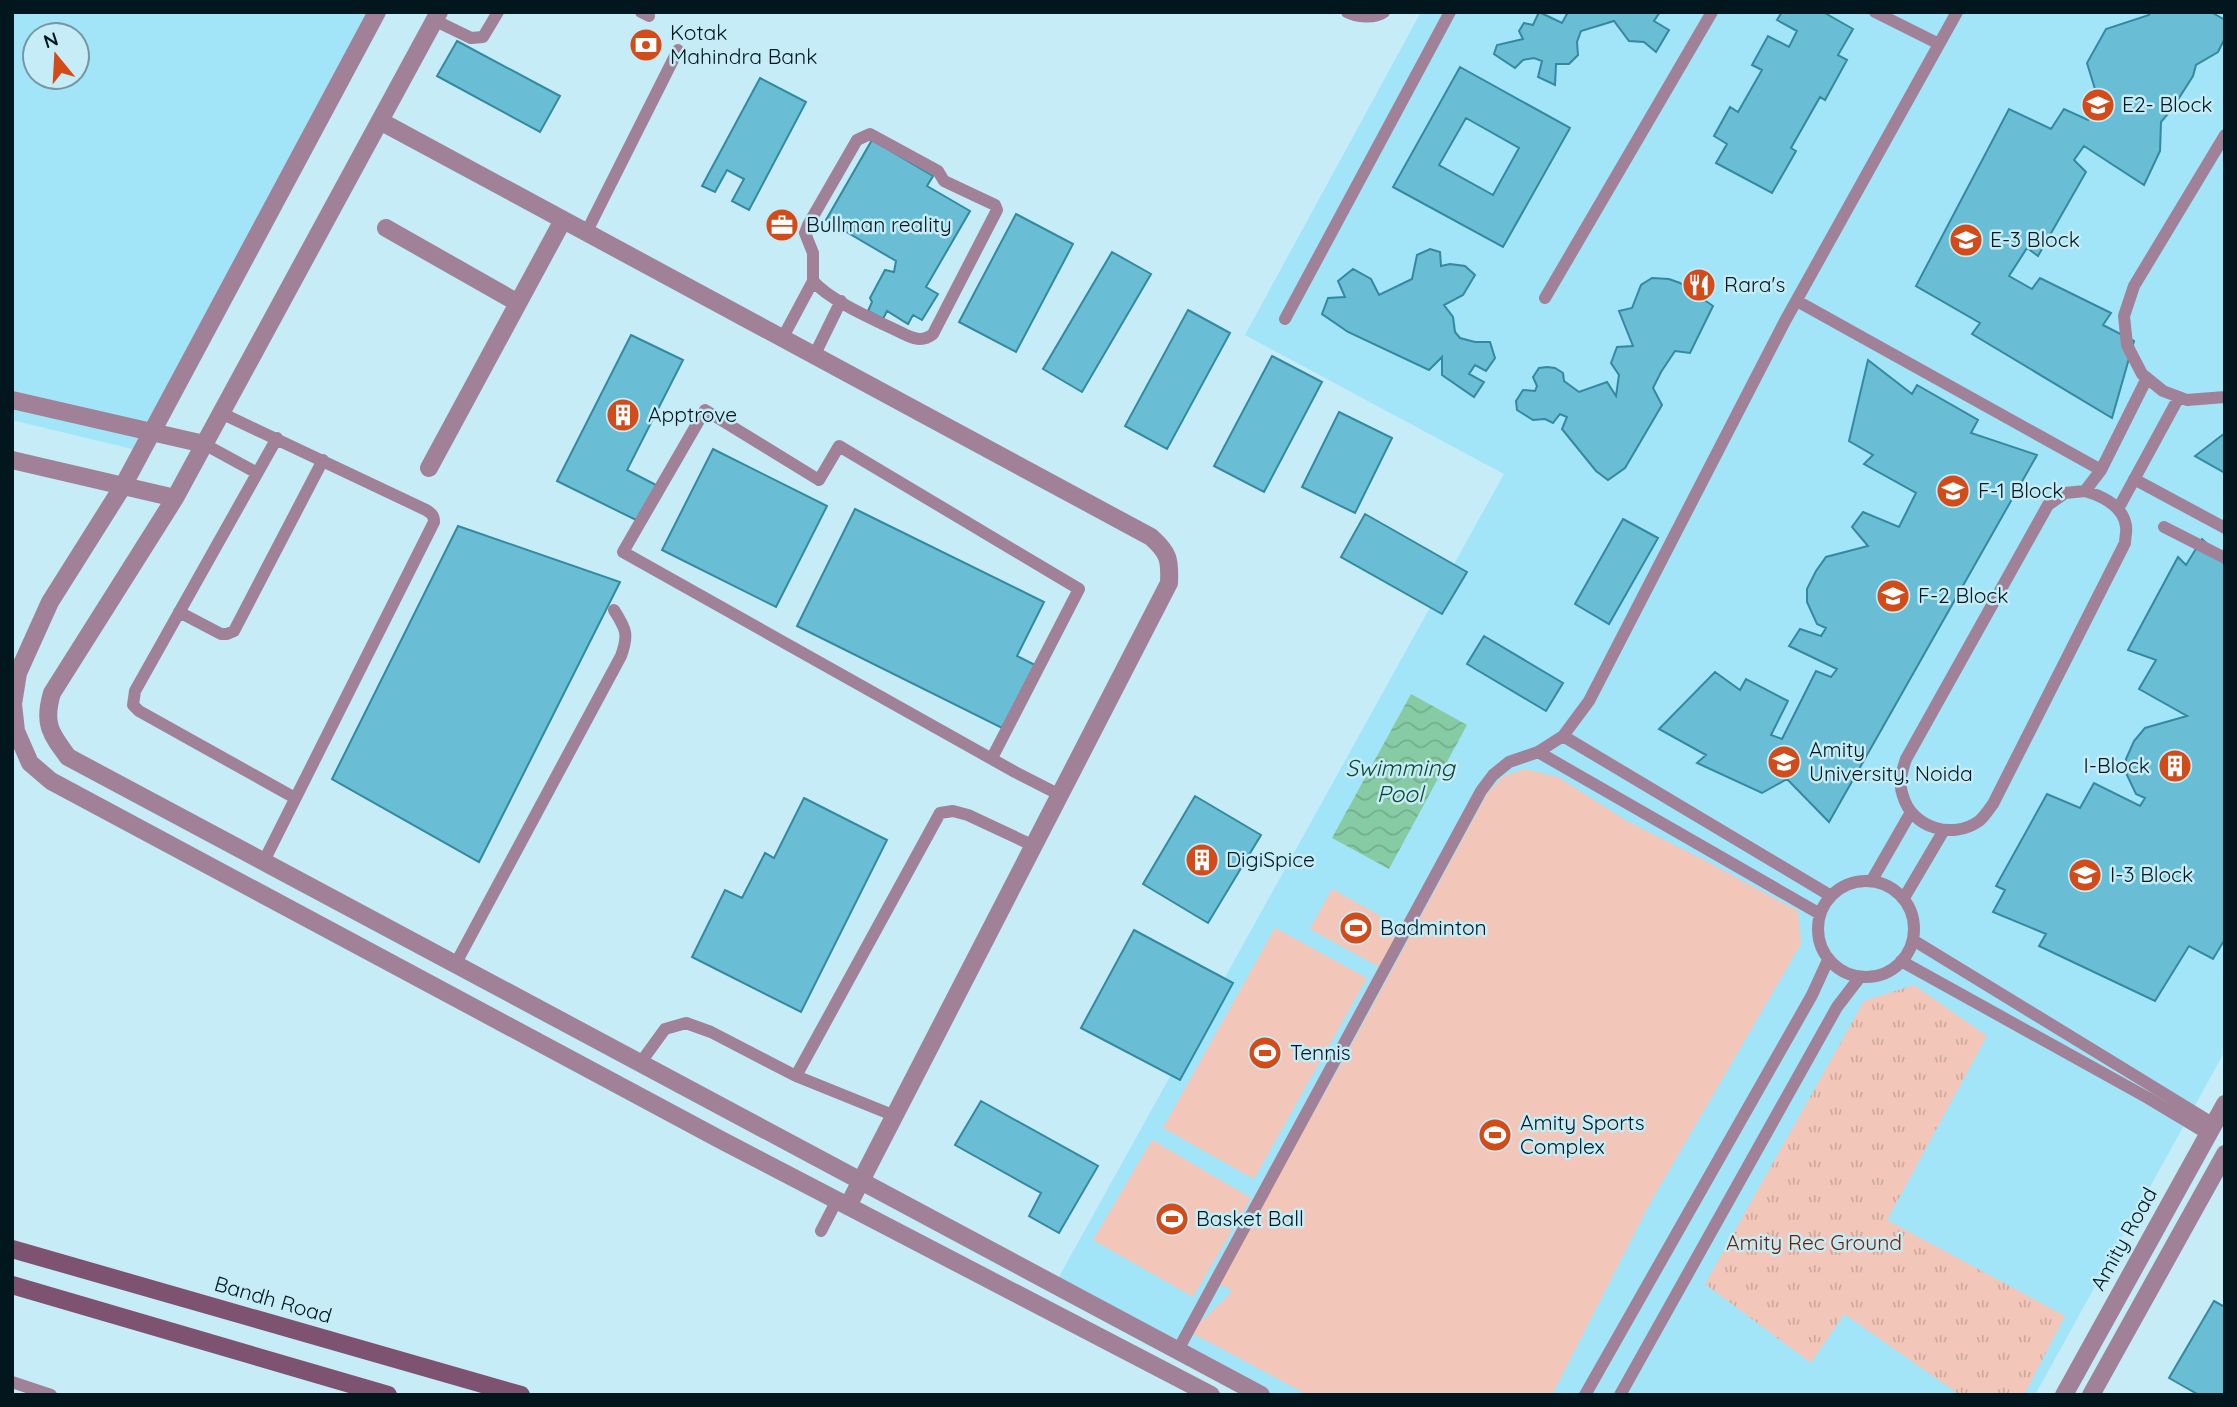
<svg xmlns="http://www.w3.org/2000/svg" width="2237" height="1407" font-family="Quicksand,sans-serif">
	<defs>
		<pattern id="grass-tufts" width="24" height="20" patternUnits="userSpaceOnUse" patternTransform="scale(1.75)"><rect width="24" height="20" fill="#f2c6b8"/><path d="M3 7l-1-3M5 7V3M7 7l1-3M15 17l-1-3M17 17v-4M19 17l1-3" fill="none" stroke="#cea99e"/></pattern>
		<pattern id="water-waves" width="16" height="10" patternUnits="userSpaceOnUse" patternTransform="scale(1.75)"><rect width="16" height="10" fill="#87cba4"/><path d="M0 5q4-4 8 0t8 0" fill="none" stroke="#73ae8d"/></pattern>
	</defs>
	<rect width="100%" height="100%" fill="#c5ecf7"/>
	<!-- built -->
	<path fill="#a2e4f8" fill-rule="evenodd" d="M12,12h374l-237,441 -137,-33zM35,35h42v42h-42z
		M1421,12h804v1039l-190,344h-762l-218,-111 449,-810 -259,-139z"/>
	<!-- grass -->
	<path fill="url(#grass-tufts)" d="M1914,985l73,51 -100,184 178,96 -41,79h-64l-116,-81 -33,49 -106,-79 159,-283z"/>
	<!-- pitch -->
	<path fill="#f2c6b8" d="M1525,769l33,8 69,44 79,40 92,50 3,33 -152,261 -97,190h-244l-118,-63 39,-37 2,-6 -14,-5 123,-218 148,-274 16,-16z
		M1332,889l70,39 -23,39 -69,-38z
		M1275,928l92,50 -113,201 -91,-51z
		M1152,1140l99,58 -58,99 -100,-57z"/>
	<!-- water -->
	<path fill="url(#water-waves)" d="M1411,694l56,31 -78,144 -57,-31z"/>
	<!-- building -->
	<path fill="#69bed6" stroke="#33899f" stroke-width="2" fill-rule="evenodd" d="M1539,12l23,11 6,-11h92l-6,9 15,9 -13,22 -12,-10 -15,-1 -15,-20 -33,10 -4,11 1,13 -9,9h-13l-1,21 -17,-8 4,-16 -8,-3 -11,2 -8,8 -21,-14 3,-9 26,-6 -4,-8 5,-8 9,2z
		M1782,12h41l30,17 -15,26 9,5 -22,40 -5,-3 -29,51 5,3 -24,42 -56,-30 11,-19 -13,-8 16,-29 8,5 24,-42 -10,-5 16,-29 21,11 8,-16 -20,-11z
		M2150,12h61l14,8v18l-7,14 -22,13 -3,11 -21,33 -11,13 -1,29 -16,34 -60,-39 -10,14 12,12 -48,84 -11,-8 -18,28 23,13 8,-11 71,35 -8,12 31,16 -22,77 -140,-84 8,-11 -64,-37 93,-177 42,20 13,-20 24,11 11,-18 -12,-39 19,-34 43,-14z
		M457,41l103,55 -20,36 -103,-56z
		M1460,67l110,61 -67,119 -110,-60zM1466,118l53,30 -26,47 -54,-30z
		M760,78l46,24 -57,108 -17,-9 12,-22 -17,-9 -12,22 -13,-6z
		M872,140l61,36 -6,10 43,25 -44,76 12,7 -16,26 -9,-5 -5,9 -21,-13 -4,8 -15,-8 4,-9 -2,-4 15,-28 9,2 2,-11 -70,-41z
		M1016,214l57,30 -57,108 -57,-30z
		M1430,249l10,3 1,14 9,-2 15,2 10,9 -12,20 -19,10 9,12 2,15 5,6 15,4h15l5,16 -9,13 -11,-6 -6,9 15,8 -10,15 -32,-22v-18l-13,13 -81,-38 -26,-18 6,-16 17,-1 -7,-16 15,-12 18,10 8,16 33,-16 5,-24z
		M1112,252l39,22 -69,118 -39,-23z
		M1652,278l17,1 11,4 33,23 -23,47 -15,-2 -14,21 -8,16 9,17 -37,63 -17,12 -12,-9 -34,-42 5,-12 -7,-3 -7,9 -8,-4 -12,1 -16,-10 -1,-9 7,-11 12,1 2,-5 -4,-9 6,-9 8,-1 8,1 8,5 1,8 15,11 28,-10 9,14 3,-21 -8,-12 6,-16 16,-1 -14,-35 13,-3 9,-23z
		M1188,310l42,23 -63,116 -42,-23z
		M631,335l52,25 -56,110 29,15 -18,36 -81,-40z
		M1272,356l50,26 -58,110 -50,-26z
		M1868,360l44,34 5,-9 61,35 -7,13 66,22 -208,367 -42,-43 -25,14 -65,-30 9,-8 -47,-26 56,-57 25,18 6,-11 42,22 -17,34 11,4 34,-68 15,6 6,-8 -48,-23 11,-17 21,7 5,-8 -9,-4 -10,-22v-13l9,-18 10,-14 42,-11 -16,-19 11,-15 36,15 17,-34 -52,-29 9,-9 -24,-14z
		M1339,412l53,26 -37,75 -53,-26z
		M2225,433v40l-30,-17z
		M713,449l114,57 -51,101 -114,-57z
		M855,509l189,93 -27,54 18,9 -33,63 -205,-102z
		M1365,514l102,58 -25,42 -101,-57z
		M1623,519l35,19 -49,86 -34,-20z
		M458,526l162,56 -141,280 -147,-83z
		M2202,539l23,22v378l-12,20 -24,-13 -34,55 -116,-55 7,-12 -53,-22 12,-22 -9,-4 51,-92 33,14 14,-25 46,23 5,-8 -9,-4 -10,-21v-14l8,-18 11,-13 42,-12 -48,-27 17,-29 -28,-10 50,-93 8,8z
		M1484,636l79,47 -17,28 -79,-47z
		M1195,796l66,39 -53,88 -65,-39z
		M804,798l83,42 -86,172 -109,-55 33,-67 17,8 23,-45 9,5z
		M1134,930l99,53 -53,97 -99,-52z
		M981,1101l117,65 -39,67 -30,-17 12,-23 -86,-48z
		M2214,1301l11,6v88h-26l-30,-17z"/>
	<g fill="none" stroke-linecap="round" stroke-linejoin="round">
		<!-- service -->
		<path stroke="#a18197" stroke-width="12" d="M641,12l8,4
			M1347,12c9,5 28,7 37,0
			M1875,12l64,32
			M434,20l37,18 12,-1 15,-25
			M870,134l68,37 6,10 51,24 2,5 -64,124c-9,7 -16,6 -27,1 -26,-13 -75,-33 -93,-54v-28l-8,-20 3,-8 49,-85z
			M2225,135l-91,151 -10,30 3,29 15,29 21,17 24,9 38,-3
			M586,233l92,-183
			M1545,298l167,-286
			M1797,301l304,169
			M1285,319l165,-307
			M782,339l31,-58
			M814,356l27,-55
			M221,413l205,97c5,3 8,5 8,12l-170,339
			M277,438l-142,253 -2,14 6,6 156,87
			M204,444l53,29
			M2134,479l91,49
			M2085,491c17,5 38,15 41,35 1,5 -1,12 -1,17l-132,261c-4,5 -9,13 -14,17 -26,19 -67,7 -76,-25 -5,-13 -1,-25 3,-37l142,-254 17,-12z
			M2085,491l16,-21 46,-92
			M2118,509l61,-112
			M2164,527l61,31
			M179,612l42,22h6l7,-3 89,-171
			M1563,736l268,160
			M1538,752l282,162
			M992,758l87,-169 -240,-143 -20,34 -114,-70 -82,142 392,220 45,23
			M1872,880l39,-68
			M1818 929a48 48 0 1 1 96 0a48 48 0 1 1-96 0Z
			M1904,898l40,-68
			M1913,940l301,184
			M1901,961l247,137 60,36
			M456,963l165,-307c8,-22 5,-27 -7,-46
			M641,1062l24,-33 21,-6 25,9 85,44 144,-263 13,-2 15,4 66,31
			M796,1076l99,40
			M821,1231l16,-31
			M1178,1350l303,-559 12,-16 16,-13 29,-10 25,-16 26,-35 196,-380 172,-309
			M12,1382l39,13
			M1585,1395l227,-400 16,-35
			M1620,1395l217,-388 23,-30"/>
		<!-- minor -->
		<path stroke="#a18197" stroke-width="18" d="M380,121l771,416c18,16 19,23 18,46l-321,623
			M386,228l132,75
			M429,468l134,-248"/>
		<!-- tertiary -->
		<path stroke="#a18197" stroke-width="18" d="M377,12l-254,474 -73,116 -32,71 -5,31 3,27 14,32 21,18 670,359 490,255
			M439,12l-264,486 -123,195c-9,30 -2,40 16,64l1193,638
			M12,400l192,44
			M12,460l163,38
			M2064,1395l161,-291
			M2091,1395l134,-241"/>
		<!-- secondary -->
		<path stroke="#7e5271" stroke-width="18" d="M12,1249l509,146
			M12,1285l376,110"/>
	</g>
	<!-- icons -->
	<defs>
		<symbol id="bank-disc" viewBox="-11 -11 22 22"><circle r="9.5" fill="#d24b19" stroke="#c5ecf7"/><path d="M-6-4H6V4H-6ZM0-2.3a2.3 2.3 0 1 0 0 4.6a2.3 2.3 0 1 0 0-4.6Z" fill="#fff"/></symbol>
		<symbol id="university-disc" viewBox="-11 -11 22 22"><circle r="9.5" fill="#d24b19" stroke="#c5ecf7"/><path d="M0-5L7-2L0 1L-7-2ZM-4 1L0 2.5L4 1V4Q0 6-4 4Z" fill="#fff"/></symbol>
		<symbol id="office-disc" viewBox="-11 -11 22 22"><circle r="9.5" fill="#d24b19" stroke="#c5ecf7"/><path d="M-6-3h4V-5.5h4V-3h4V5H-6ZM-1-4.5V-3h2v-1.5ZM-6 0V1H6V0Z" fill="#fff"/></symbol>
		<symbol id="restaurant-disc" viewBox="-11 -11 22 22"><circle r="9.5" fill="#d24b19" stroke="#c5ecf7"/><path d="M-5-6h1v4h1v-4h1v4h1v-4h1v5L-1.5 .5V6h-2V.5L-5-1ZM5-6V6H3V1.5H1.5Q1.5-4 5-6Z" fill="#fff"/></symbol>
		<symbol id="building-disc" viewBox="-11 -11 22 22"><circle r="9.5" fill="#d24b19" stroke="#c5ecf7"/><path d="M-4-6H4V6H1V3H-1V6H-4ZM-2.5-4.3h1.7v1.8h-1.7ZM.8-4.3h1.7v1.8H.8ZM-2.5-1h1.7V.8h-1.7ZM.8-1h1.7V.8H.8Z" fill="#fff"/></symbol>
		<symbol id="stadium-disc" viewBox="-11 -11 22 22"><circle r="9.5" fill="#d24b19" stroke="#c5ecf7"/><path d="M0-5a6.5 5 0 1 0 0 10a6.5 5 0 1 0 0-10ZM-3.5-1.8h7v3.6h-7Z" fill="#fff"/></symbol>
	</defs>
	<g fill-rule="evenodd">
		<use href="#bank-disc" x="627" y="26" width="38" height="38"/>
		<use href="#university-disc" x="2079" y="86" width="38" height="38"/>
		<use href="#office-disc" x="763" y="206" width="38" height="38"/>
		<use href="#university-disc" x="1947" y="221" width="38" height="38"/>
		<use href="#restaurant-disc" x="1680" y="266" width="38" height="38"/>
		<use href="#building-disc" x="604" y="396" width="38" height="38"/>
		<use href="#university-disc" x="1934" y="472" width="38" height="38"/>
		<use href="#university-disc" x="1874" y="577" width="38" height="38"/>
		<use href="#university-disc" x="1765" y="743" width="38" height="38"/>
		<use href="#building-disc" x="2156" y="747" width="38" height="38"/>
		<use href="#building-disc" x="1183" y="841" width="38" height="38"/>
		<use href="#university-disc" x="2066" y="856" width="38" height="38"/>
		<use href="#stadium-disc" x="1337" y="909" width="38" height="38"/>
		<use href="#stadium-disc" x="1246" y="1034" width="38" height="38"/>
		<use href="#stadium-disc" x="1476" y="1116" width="38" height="38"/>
		<use href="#stadium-disc" x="1153" y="1200" width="38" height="38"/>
	</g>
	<g text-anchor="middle" stroke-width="5" stroke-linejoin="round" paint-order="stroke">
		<!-- poi labels -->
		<g font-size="21" fill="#01171d" stroke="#c5ecf7" text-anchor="start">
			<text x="670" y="40">Kotak<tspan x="670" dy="24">Mahindra Bank</tspan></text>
			<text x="2122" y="112">E2- Block</text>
			<text x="806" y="232">Bullman reality</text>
			<text x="1990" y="247">E-3 Block</text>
			<text x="1724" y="292">Rara's</text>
			<text x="648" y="422">Apptrove</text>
			<text x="1978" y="498">F-1 Block</text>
			<text x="1918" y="603">F-2 Block</text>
			<text x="1809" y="757">Amity<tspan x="1809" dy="24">University, Noida</tspan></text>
			<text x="2150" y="773" text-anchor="end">I-Block</text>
			<text x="1226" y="867">DigiSpice</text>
			<text x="2110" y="882">I-3 Block</text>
			<text x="1380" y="935">Badminton</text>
			<text x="1290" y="1060">Tennis</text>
			<text x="1520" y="1130">Amity Sports<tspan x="1520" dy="24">Complex</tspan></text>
			<text x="1196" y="1226">Basket Ball</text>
		</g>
		<!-- street labels -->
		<g font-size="21" fill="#01171d" stroke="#c5ecf7">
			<text transform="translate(2124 1239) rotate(-61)" y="7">Amity Road</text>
			<text transform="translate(273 1300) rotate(16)" y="7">Bandh Road</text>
		</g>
		<!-- park labels -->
		<g font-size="21" fill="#712102" stroke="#c5ecf7">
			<text x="1814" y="1250">Amity Rec Ground</text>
		</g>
		<!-- water labels -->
		<g font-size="23" font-style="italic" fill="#11472d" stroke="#c5ecf7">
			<text x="1400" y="776">Swimming<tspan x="1400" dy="26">Pool</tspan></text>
		</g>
	</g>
	<!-- border -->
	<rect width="2237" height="1407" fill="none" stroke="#01171d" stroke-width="28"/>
	<!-- north arrow -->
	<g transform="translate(56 56) rotate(342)"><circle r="33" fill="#c5ecf7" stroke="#7797a0" stroke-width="2"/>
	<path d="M0-5L12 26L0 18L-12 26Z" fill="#d24b19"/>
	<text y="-10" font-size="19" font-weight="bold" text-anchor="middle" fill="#01171d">N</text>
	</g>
</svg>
